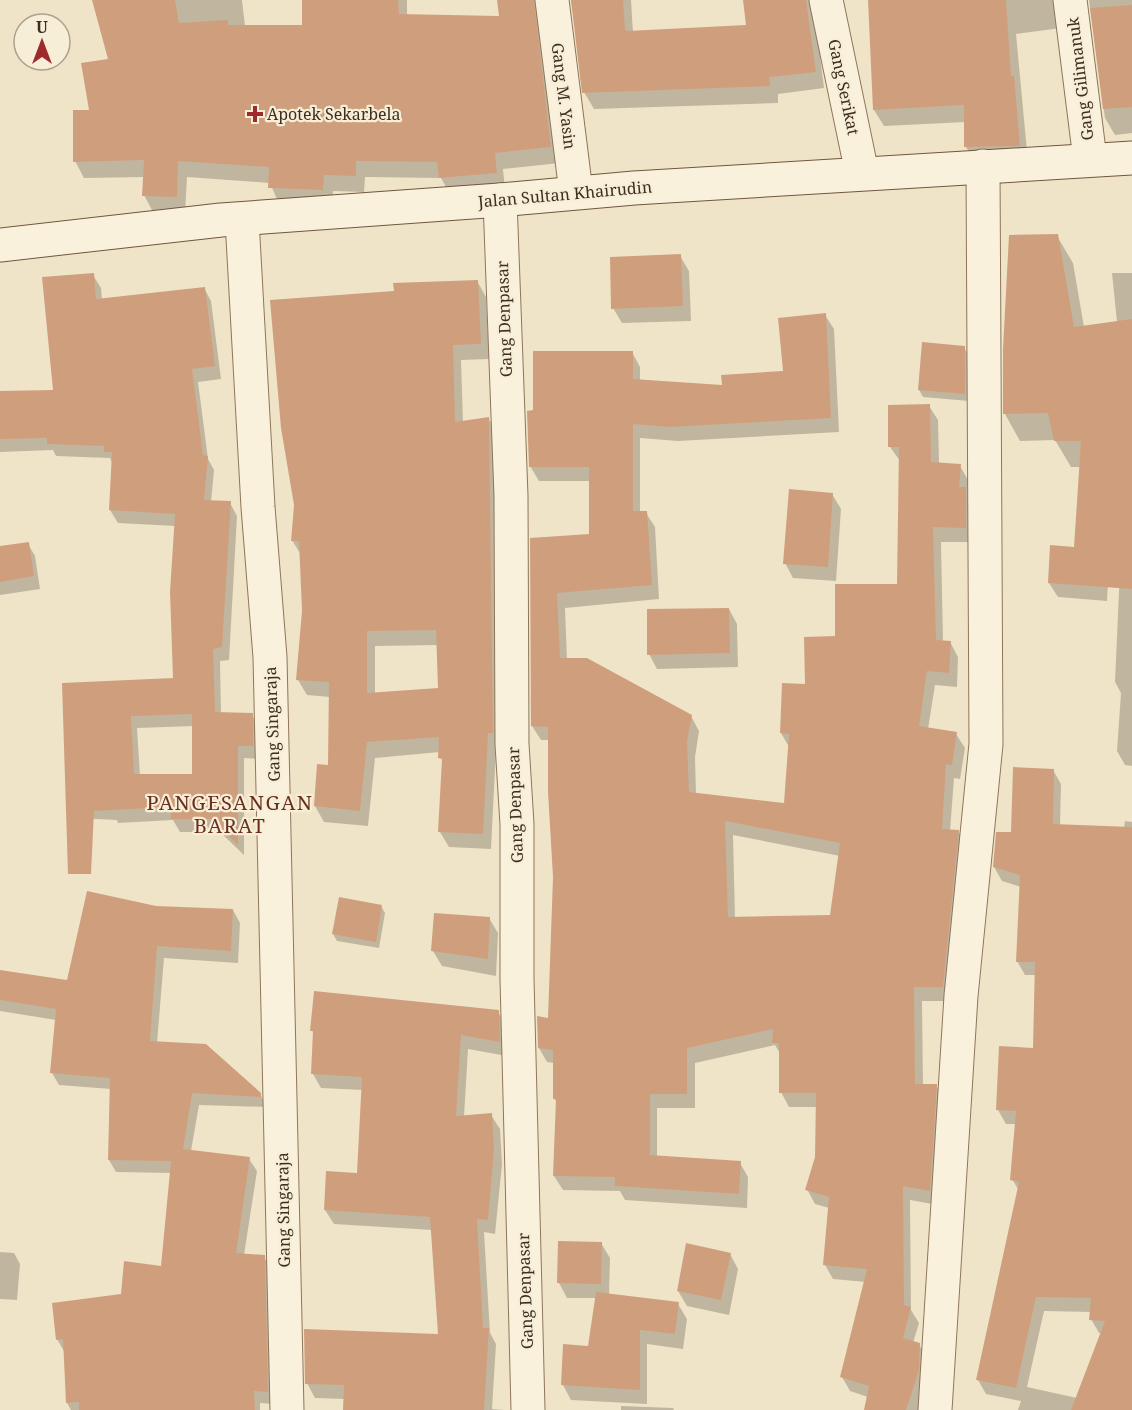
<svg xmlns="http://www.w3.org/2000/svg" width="1132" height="1410" font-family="'Noto Serif',serif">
	<rect width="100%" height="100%" fill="#f0e4c8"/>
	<!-- shadow -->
	<path fill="#0003" fill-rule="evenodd" d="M93,0h149l3,26h58v-26h104v16l93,1 -1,-17h54l7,163 -57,6 2,20 -55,5 -9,-16 -76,-1 -1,15 -31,-1 -1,15 -53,-2 -9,-21 -83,-6 -2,36 -32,-1 -9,-17 1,-18 -61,1 -9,-17 35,-101z
		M571,0h60l2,33 115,-7 -4,-26h69l11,88 -46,6v9l-184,6 -10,-17z
		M869,0h203l-11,28 -45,6 12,128 -53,1 -9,-16v-25l-82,4 -10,-16z
		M1089,0h43v133l-17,2 -10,-17z
		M1057,236l16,27 11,64 33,-5 -5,-49h20v260l-52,-66h-9l-16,-27 -35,1 -15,-27z
		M680,256l9,15 2,50 -69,2 -9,-15z
		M93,275l8,13 1,12 102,-12 7,13 10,78 -23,3 10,77 6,11 -3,32 19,1 7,13 -8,144 -9,1 1,53 31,1 7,13 1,31 -16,-1v97l-24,-23h-40l-7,-12 -55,3 -1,-3 -42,-2 -12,-133 112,-5 1,-154 -58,-3 -8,-13 3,-45 -3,-7 -54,-2 -3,-6 -53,2v-60l55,-1zM194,726v50h-54l-3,-48z
		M477,281l9,16 3,62 -28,1 2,63 26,-4 8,15 -1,315 -5,100 -42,-2 -9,-15 3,-67 -3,-13 -65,6 -7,68 -44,-4 -9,-16 4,-41 10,1 1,-69 -23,-2 -9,-15 5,-69 -2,-56 -9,-15 103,-248zM438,645l2,45 -65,4v-48z
		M825,315l9,14 5,103 -161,9 -38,-3v75h6l9,14 4,72 -94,9 2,52 124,56 8,15 -4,26 1,37 90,11 3,-58 -8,-14 55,-96 62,-51 2,-125 -10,-14 39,-41 9,14 1,44 21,2 8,14 -1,13 6,10 1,39h-33l2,100h7l8,15 -1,30 -22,-2 -7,44 28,5 9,14 -5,31 -6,-1 -4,53h8l8,15 -15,155h-29l1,84h13l8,15 -6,105 -28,-5 1,110 8,13 -6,20 6,2 9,14 -2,26 -8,25h-52l2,-13 -18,-6 -8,-14 24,-95 -33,-3 -8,-14 4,-57 -14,-4 -8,-15 10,-32v-50h-28l-8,-15v-37l-6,-10 -80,18v45h-38v49l83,6 8,14 -1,31 -122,-8 -5,-9 -57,-1 -9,-14 3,-73 -3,-5v-35l-7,-1 -8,-14 10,-29 5,-142 -5,-137h-8l-9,-14 -1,-187 59,-3v-55h-51l-9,-15 5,-55 97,-59 8,15v14l83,5 62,-13zM733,835l107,21 -9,61 -96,1z
		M964,347l4,8 1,46 -46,-4 -4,-7z
		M832,494l9,15 -5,72 -43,-3 -8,-15z
		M28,544l7,12 5,33 -40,6v-47z
		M1109,565l-2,36 -49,-4 -9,-14z
		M1120,569l12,1v196l-7,-1 -8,-14 4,-58 -6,-11z
		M729,609l8,15 1,43 -81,2 -8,-15z
		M1053,770l8,14 -1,42 64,2 1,-7 7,1v588h-114l3,-9 -35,-7 -8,-14 41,-189 -7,-12 4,-55h-10l-8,-14 36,-61 2,-74h-11l-8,-14 4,-74 -19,-6 -8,-14zM1044,1311l47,1v7l8,14h3l-25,65 -50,-11z
		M381,906l4,7 -6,35 -42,-7 -4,-7z
		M156,908l77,2 7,13 -2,40 -74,-5 -7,85 103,51 7,13 -68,-2 -8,46 58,8 8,12 -13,84 20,2 7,12 3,135 -14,-1v7h-189l-4,-7 -2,-50 -8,-14 106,-72 8,-94 -55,-1 -7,-12 2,-71 -52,-4 -7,-12 4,-53 -56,-9v-40l69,11z
		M489,918l9,15 -2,43 -54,-10 -9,-15z
		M498,1012l8,14 1,30 -39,-7 -4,68 27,-2 9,14 2,35 -7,70 -11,-2 6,101 6,11 -4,65 12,1h-160l1,-11 -30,-1 -8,-15 132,-48 -6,-105 -99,-6 -9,-14 33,-35 5,-85 -42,-2 -8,-14 1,-39 -2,-5z
		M601,1243l9,15 -1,37 69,9 9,15 -4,30 -36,-5v60l-76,-4 -8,-15 27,-38 7,-49h-30l-8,-15z
		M0,1252l14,1 6,11 -3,36 -17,-1z
		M730,1254l8,15 -9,46 -42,-9 -9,-15z
		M621,1406l52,2 1,2h-53z"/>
	<!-- building -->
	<path fill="#cf9f7d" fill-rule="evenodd" d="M92,0h83l4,23 49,-3v5h74v-25h96l1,14 100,2 -2,-16h37l17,147 -56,6 2,20 -58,5 -2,-16 -81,-1v15l-32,-1 -1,15 -55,-2 1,-21 -91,-6 -1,36 -35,-1 2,-36 -71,2v-52h16l-8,-47 27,-4z
		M571,0h52l2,29 2,2 119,-6 -3,-25h63l10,72 -47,5 1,9 -188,7z
		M868,0h138l5,76h3l6,70 -56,1v-42l-91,5z
		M1132,5v102l-29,2 -13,-101z
		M1058,234l16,93 58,-8v270l-84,-6 2,-38 24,2 7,-106h-27l-6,-28 -45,1v-65l6,-114z
		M681,254l2,52 -72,3 -1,-52z
		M94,273l2,26 109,-12 10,79 -23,3 11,86 5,1 -4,44 27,1 -9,146 -9,2 2,63 38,1v33h-15v99l-27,-26h-40v-12l-77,4 -3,63h-23l-6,-191 111,-5 -3,-86 5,-78 -66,-4 3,-58h-8v-6l-57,-2v-6l-47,1v-48l53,-1 -11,-113zM192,714v60h-58l-3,-58z
		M478,280l3,64 -28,1 2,77 34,-5 4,316h-5l-5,101 -45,-2 4,-73 -4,-1 1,-21 -72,5 -7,69 -46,-5 3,-42 11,1 1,-83 -33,-2 6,-69 -3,-70h-8l3,-36 -13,-77 -11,-128 124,-9 -1,-8zM436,630l2,58 -71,5v-62z
		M826,313l5,105 -162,9 -36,-3v87h14l5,74 -95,8 3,65h27l105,57 -5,26 2,51 95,11 5,-69 -9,-1 2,-50 23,1 -1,-47 31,-1v-52h62l2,-137h-11v-42l42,-1 1,58 30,2 -2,23h7v41l-33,-1 3,113 15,1 -2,32 -22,-2 -8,55 38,6 -5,33 -6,-1 -4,65 17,1 -16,157h-29l1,97h22l-7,107 -27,-5 1,119 7,2 -8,31 17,5 -1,27 -13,40h-42l5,-24 -29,-9 27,-108 -44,-4 6,-68 -24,-7 10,-33 1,-64h-37v-50h-7l1,-14 -86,19v46h-37v61l91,6 -2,33 -124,-8v-9l-62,-1 3,-77h-3v-49l-15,-2 -1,-32 11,2 5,-141 -5,-85v-65l-17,-1 -1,-188 59,-4v-67h-60l-2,-56 6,-1v-59h100v28l89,6 -1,-10 62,-4 -5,-53zM725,821l115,22 -10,72 -102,2z
		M922,342l43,4v48l-47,-4z
		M789,489l44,4 -5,74 -45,-3z
		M29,542l5,34 -34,6v-36z
		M729,608l1,45 -83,2v-46z
		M1013,767l41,2 -1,55 79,3v583h-61l34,-89 -16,-1 2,-22 -55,-1 -20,91 -40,-8 43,-198 -9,-2 6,-69 -20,-1 3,-64 34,2 2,-86h-19l4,-87 -27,-8 3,-35h15z
		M87,891l69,15 77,3 -2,42 -74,-5 -7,95 56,3 55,49v4l-69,-4 -9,56 67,8 -14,96 29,2 3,137 -14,-1 1,19h-176v-8l-13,1 -3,-64 -7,1 -4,-37 69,-9 3,-33 37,5 10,-105 -63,-1 2,-82 -60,-5 6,-64 -56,-9v-30l67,10z
		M339,897l43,8 -6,37 -44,-8z
		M434,913l56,4 -2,42 -57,-8z
		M314,991l185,19 1,32 -39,-7 -5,81 36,-3 2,36 -6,71 -11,-1 6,109h6l-5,82h-141l1,-25 -39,-1 -1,-55 134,5 -8,-117 -106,-7 2,-39 31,2 5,-96 -51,-3 2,-43h-3z
		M558,1241l44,1 -1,42 -44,-1z
		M686,1243l45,10 -10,47 -44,-9z
		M596,1292l83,10 -4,32 -35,-4v60l-79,-5 2,-41 25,2z"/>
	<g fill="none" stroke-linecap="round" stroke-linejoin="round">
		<defs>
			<path id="minor" d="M552,0l24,192
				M826,0l36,173
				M1070,0l20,159
				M500,200l11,296 1,248 5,80v155l11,431
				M242,220l16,287 12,150 17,753
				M935,1410l26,-414 25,-252 -3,-578"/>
			<path id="secondary" d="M0,245l221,-25 279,-20 134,-12 498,-30"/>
		</defs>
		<!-- minor casing -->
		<use href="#minor" stroke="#8d765c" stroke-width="35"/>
		<!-- secondary casing -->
		<use href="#secondary" stroke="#6f573f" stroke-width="35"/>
		<!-- minor -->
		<use href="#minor" stroke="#faf1dc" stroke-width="33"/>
		<!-- secondary -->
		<use href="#secondary" stroke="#faf1dc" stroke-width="33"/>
	</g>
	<!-- markers -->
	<path fill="#9e2a2b" stroke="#f7eed8" stroke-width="2" d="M252 105h6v6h6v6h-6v6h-6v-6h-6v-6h6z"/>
	<g text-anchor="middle" stroke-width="4.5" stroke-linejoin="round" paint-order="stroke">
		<!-- street labels -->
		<g font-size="16" fill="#3d2e20" stroke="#f7eed8">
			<text transform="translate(1080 79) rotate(-97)" y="6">Gang Gilimanuk</text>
			<text transform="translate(844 87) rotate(78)" y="6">Gang Serikat</text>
			<text transform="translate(564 96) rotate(83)" y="6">Gang M. Yasin</text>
			<text transform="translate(565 194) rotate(-5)" y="6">Jalan Sultan Khairudin</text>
			<text transform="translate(504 319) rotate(-92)" y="6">Gang Denpasar</text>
			<text transform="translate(272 724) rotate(-92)" y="6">Gang Singaraja</text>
			<text transform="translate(515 805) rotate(-92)" y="6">Gang Denpasar</text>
			<text transform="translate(283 1210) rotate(-91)" y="6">Gang Singaraja</text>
			<text transform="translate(525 1291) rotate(-92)" y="6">Gang Denpasar</text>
		</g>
		<!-- poi labels -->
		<g font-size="16" fill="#3d2e20" stroke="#f7eed8" text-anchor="start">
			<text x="267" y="120">Apotek Sekarbela</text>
		</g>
		<!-- quarter labels -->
		<g font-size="20" letter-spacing="1.5" fill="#6b2e1e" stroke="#f7eed8">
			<text x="230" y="810">PANGESANGAN<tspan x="230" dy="23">BARAT</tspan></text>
		</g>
	</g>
	<!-- north arrow -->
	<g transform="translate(42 42)"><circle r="28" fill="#f7eed8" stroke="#ada18e" stroke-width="1.5"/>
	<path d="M0-4.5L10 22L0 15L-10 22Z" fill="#9e2a2b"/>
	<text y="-9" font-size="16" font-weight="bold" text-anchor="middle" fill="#3d2e20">U</text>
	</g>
</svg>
